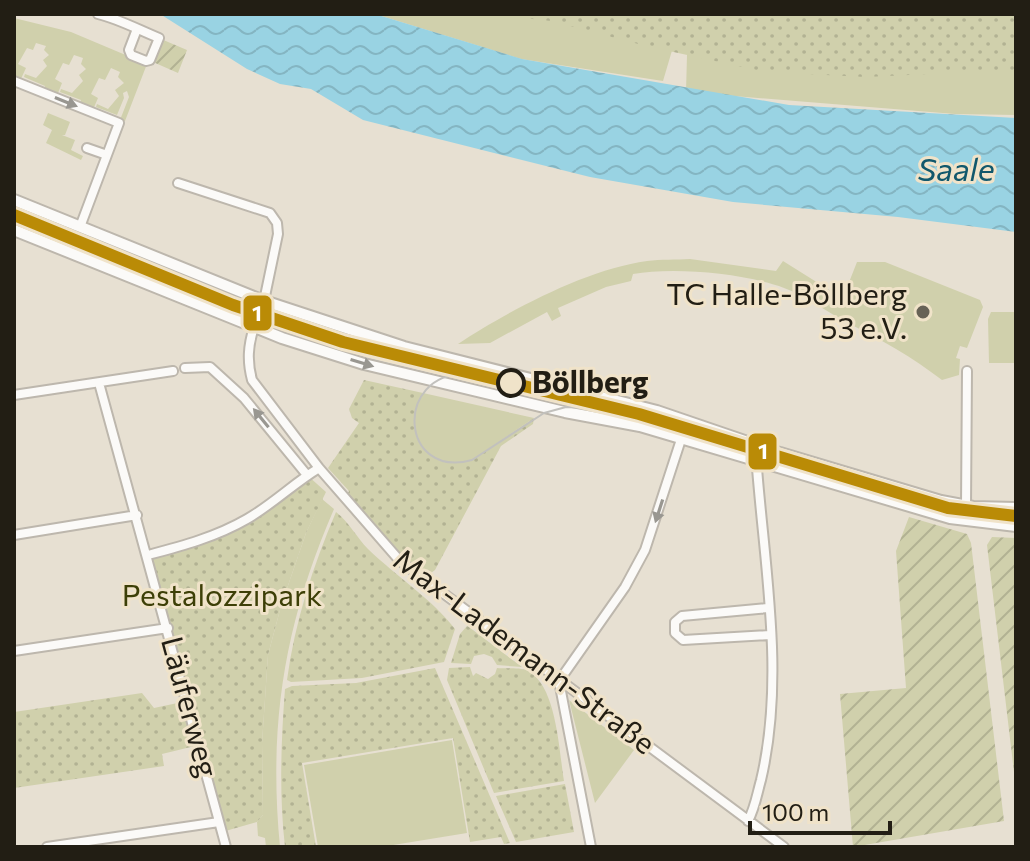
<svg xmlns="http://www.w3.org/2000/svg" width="1030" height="861" font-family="Commissioner,sans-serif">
	<defs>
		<pattern id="park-dots" width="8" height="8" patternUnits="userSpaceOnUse" patternTransform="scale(2)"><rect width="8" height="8" fill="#d0d0ac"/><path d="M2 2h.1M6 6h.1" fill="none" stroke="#b2b293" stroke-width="1.8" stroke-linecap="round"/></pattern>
		<pattern id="garden-furrows" width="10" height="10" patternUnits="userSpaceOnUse" patternTransform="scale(2)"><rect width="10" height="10" fill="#d0d0ac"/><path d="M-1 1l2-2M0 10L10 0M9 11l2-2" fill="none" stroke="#b2b293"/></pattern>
		<pattern id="water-waves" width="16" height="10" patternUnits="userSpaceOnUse" patternTransform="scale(2)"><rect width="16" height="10" fill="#99d3e3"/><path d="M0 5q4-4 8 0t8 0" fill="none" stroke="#84b5c2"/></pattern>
	</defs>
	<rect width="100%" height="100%" fill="#e7e0d2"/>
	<!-- grass -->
	<path fill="#d0d0ac" d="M375,14h302l-1,23 -13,44 -142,-22z
		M1016,14v101l-61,-1 -269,-22 1,-37z
		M14,18l57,14 76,32 -22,57 -5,-1 9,-23 -2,-6 -4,2 1,5 -7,17 -21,-8 1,-3 11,5 11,-13 -4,-6 9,-7 -6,-6 2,-5 -9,-4 -6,12 -6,-2 -8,16 7,4 -6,14 -13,-5 2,-7 -21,-8 1,-3 11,4 11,-12 -4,-6 7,-6 -5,-5 2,-6 -9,-3 -5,10 -6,-2 -8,16 7,4 -6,15 -13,-5 2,-7 -21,-9 1,-3 11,4 11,-12 -4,-6 6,-5 -5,-5 2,-4 -10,-3 -3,7 -6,-2 -9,16 8,4 -7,15 -5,-2z
		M48,113l22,9 -5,13h-3l13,5 -4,10 12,6 -2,4 -35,-17 6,-13 -9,-5z
		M690,259l86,12 7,-10 75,47 -14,-13 13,-33h28l95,38 3,7 -16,41 -7,-2 -4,12 4,1 -1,16 -17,5c-30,-23 -60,-40 -94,-57 -21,-11 -42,-27 -64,-35 -40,-15 -110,-21 -151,-14l-2,7 -25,6 -48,21 3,8 -9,5 -5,-9 -57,31 -32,1c50,-33 129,-75 189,-83 14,-2 29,-1 43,-2z
		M991,312h23l1,51h-26l-1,-44z
		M423,393l111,25 -62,42c-45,13 -73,-28 -49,-67z
		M322,499l12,10c-49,113 -66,214 -54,338h-14l-1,-9 -7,-2 -1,-14 6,-7 -1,-72 6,-88 13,-49 25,-73z
		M569,700l65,50 -39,53z
		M452,740l15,93 -86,14h-63l-14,-82z"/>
	<!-- park -->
	<path fill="url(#park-dots)" d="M489,14h527v56l-150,7 -101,-5 -119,-26 -95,-25z
		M364,380l59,13c-24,39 4,80 49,67l62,-42 -1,6 -32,22 -66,124c-4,3 -6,5 -12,3 -20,-6 -61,-60 -76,-78l2,-4 -21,-23 31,-45 -7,-5 -3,-9z
		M307,475l19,17 -20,41 -25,73 -13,49 -6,88 1,72 -6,7 -35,10 -23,-87 -37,9 2,12 -150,22v-76l128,-19 12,15 33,-7 -39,-146 84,-28z
		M336,512c13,10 21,26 32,37 29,28 63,49 87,80l-11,33 -82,16 -71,4 -4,-2c8,-59 26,-114 49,-168z
		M467,626l2,1 53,40 -25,-2 -5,-8 -8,-3 -10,2 -3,8 -20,-1 9,-29z
		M470,667l3,9 3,-3 12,6 7,-5 2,-6c9,1 23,-1 31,3 29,15 31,81 36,110l-70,12 -47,-113 2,-12z
		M435,668l75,175 -6,1 -3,-7 -31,5 -17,-104 -151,25 14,84h-31c-6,-53 -4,-105 0,-158l7,-3 64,-3z
		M565,784l9,48 -58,10 -20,-46z"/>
	<!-- garden -->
	<path fill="url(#garden-furrows)" d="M161,39l26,11 -9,23 -25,-11z
		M909,517l58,17 4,9 33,278 -151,26 -13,-153 66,-6 -10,-137z
		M992,537l24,1v251l-29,-244z"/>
	<!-- water -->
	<path fill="url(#water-waves)" d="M160,14h215l147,45 267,46 227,13v114l-118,-15 -165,-15 -143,-25 -227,-57 -52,-31 -31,-5 -33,-15z"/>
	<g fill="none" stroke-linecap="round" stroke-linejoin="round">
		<defs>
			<path id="minor" d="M98,14c21,5 41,16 61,24l-9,22 -4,1 -15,-6 -2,-5 8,-21
				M14,81l105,42 -39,104
				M87,148l20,7
				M178,183l92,30 7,10 1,11 -14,67
				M254,327c-6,19 -7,34 -2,53l67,88 81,93 384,286
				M185,368l25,-1 34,31 63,77
				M99,383l127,464
				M14,395l159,-24
				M966,506l1,-135
				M14,535l123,-20
				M148,555c34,-9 68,-18 99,-36 26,-15 47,-36 72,-51
				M768,608l-86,8 -7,6v11l8,7 87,-5
				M14,651l154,-23
				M748,821c7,-13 9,-27 13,-41 24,-101 4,-210 -4,-312l3,-7
				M47,847l172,-25
				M591,847l-32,-166 66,-94 20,-37 42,-129"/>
			<path id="tertiary" d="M14,200l250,101 140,46 253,64 123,42 161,48 32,6 43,1
				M14,230l268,108 82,26 201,48 75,14 310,92 66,8
				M254,327l10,-26"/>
		</defs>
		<!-- minor casing -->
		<use href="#minor" stroke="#bdb7ad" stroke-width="12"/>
		<!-- tertiary casing -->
		<use href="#tertiary" stroke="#bdb7ad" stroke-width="14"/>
		<!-- minor -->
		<use href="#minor" stroke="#fbfaf8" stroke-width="8"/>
		<!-- tertiary -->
		<use href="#tertiary" stroke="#fbfaf8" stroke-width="10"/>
		<!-- tram -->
		<path stroke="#c2c1bd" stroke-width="2" d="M466,374c-73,-1 -66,106 6,86l72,-47 22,-6 23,1"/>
		<defs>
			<path id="tram-1" d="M14,215l219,90 110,37 296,72 309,94 68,8"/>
		</defs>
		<!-- tram-1 casing -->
		<use href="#tram-1" stroke="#f0e3c9" stroke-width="18"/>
		<!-- tram-1 -->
		<use href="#tram-1" stroke="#ba8b06" stroke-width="12"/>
	</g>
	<!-- one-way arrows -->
	<defs><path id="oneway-solid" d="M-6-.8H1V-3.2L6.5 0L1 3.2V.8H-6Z" transform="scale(2)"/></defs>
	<g fill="#999791">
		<use href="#oneway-solid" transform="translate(66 102) rotate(22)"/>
		<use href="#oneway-solid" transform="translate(362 363) rotate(17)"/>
		<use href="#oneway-solid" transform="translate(261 418) rotate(-129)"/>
		<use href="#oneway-solid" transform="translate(659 511) rotate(108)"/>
	</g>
	<!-- markers -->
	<circle fill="#676256" stroke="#f0e3c9" stroke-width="3" cx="923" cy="312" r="8"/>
	<circle fill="#f0e3c9" stroke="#221e14" stroke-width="4" cx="511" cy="383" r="13"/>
	<g text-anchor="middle" stroke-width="6" stroke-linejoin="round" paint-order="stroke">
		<!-- poi labels -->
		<g font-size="30" fill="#221e14" stroke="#f0e3c9" text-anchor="end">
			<text x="907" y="305">TC Halle-Böllberg<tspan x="907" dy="34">53 e.V.</tspan></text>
		</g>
		<!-- stop labels -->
		<g font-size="30" font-weight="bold" fill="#221e14" stroke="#f0e3c9" text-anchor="start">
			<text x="532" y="393">Böllberg</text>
		</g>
		<!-- park labels -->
		<g font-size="30" fill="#3d3f07" stroke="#f0e3c9">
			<text x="222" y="606">Pestalozzipark</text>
		</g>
		<!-- street labels -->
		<g font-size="30" fill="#221e14" stroke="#f0e3c9">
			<text transform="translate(524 652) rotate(37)" y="10">Max-Lademann-Straße</text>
			<text transform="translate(189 707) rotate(75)" y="10">Läuferweg</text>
		</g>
		<!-- water labels -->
		<g font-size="32" font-style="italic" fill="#11586c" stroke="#f0e3c9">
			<text x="956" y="181">Saale</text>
		</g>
	</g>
	<g stroke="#f0e3c9" stroke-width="3">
		<rect x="242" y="294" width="31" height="38" rx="8" fill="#ba8b06"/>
		<rect x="747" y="432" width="31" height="39" rx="8" fill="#ba8b06"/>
	</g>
	<g font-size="22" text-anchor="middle" font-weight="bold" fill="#fff">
		<text x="257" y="321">1</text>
		<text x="763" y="459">1</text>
	</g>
	<!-- border -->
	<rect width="1030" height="861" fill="none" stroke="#221e14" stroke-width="32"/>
	<!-- scale -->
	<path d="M750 821v12h140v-12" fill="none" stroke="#221e14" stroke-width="4"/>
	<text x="762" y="821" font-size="24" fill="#221e14" stroke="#f0e3c9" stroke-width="6" paint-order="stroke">100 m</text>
</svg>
